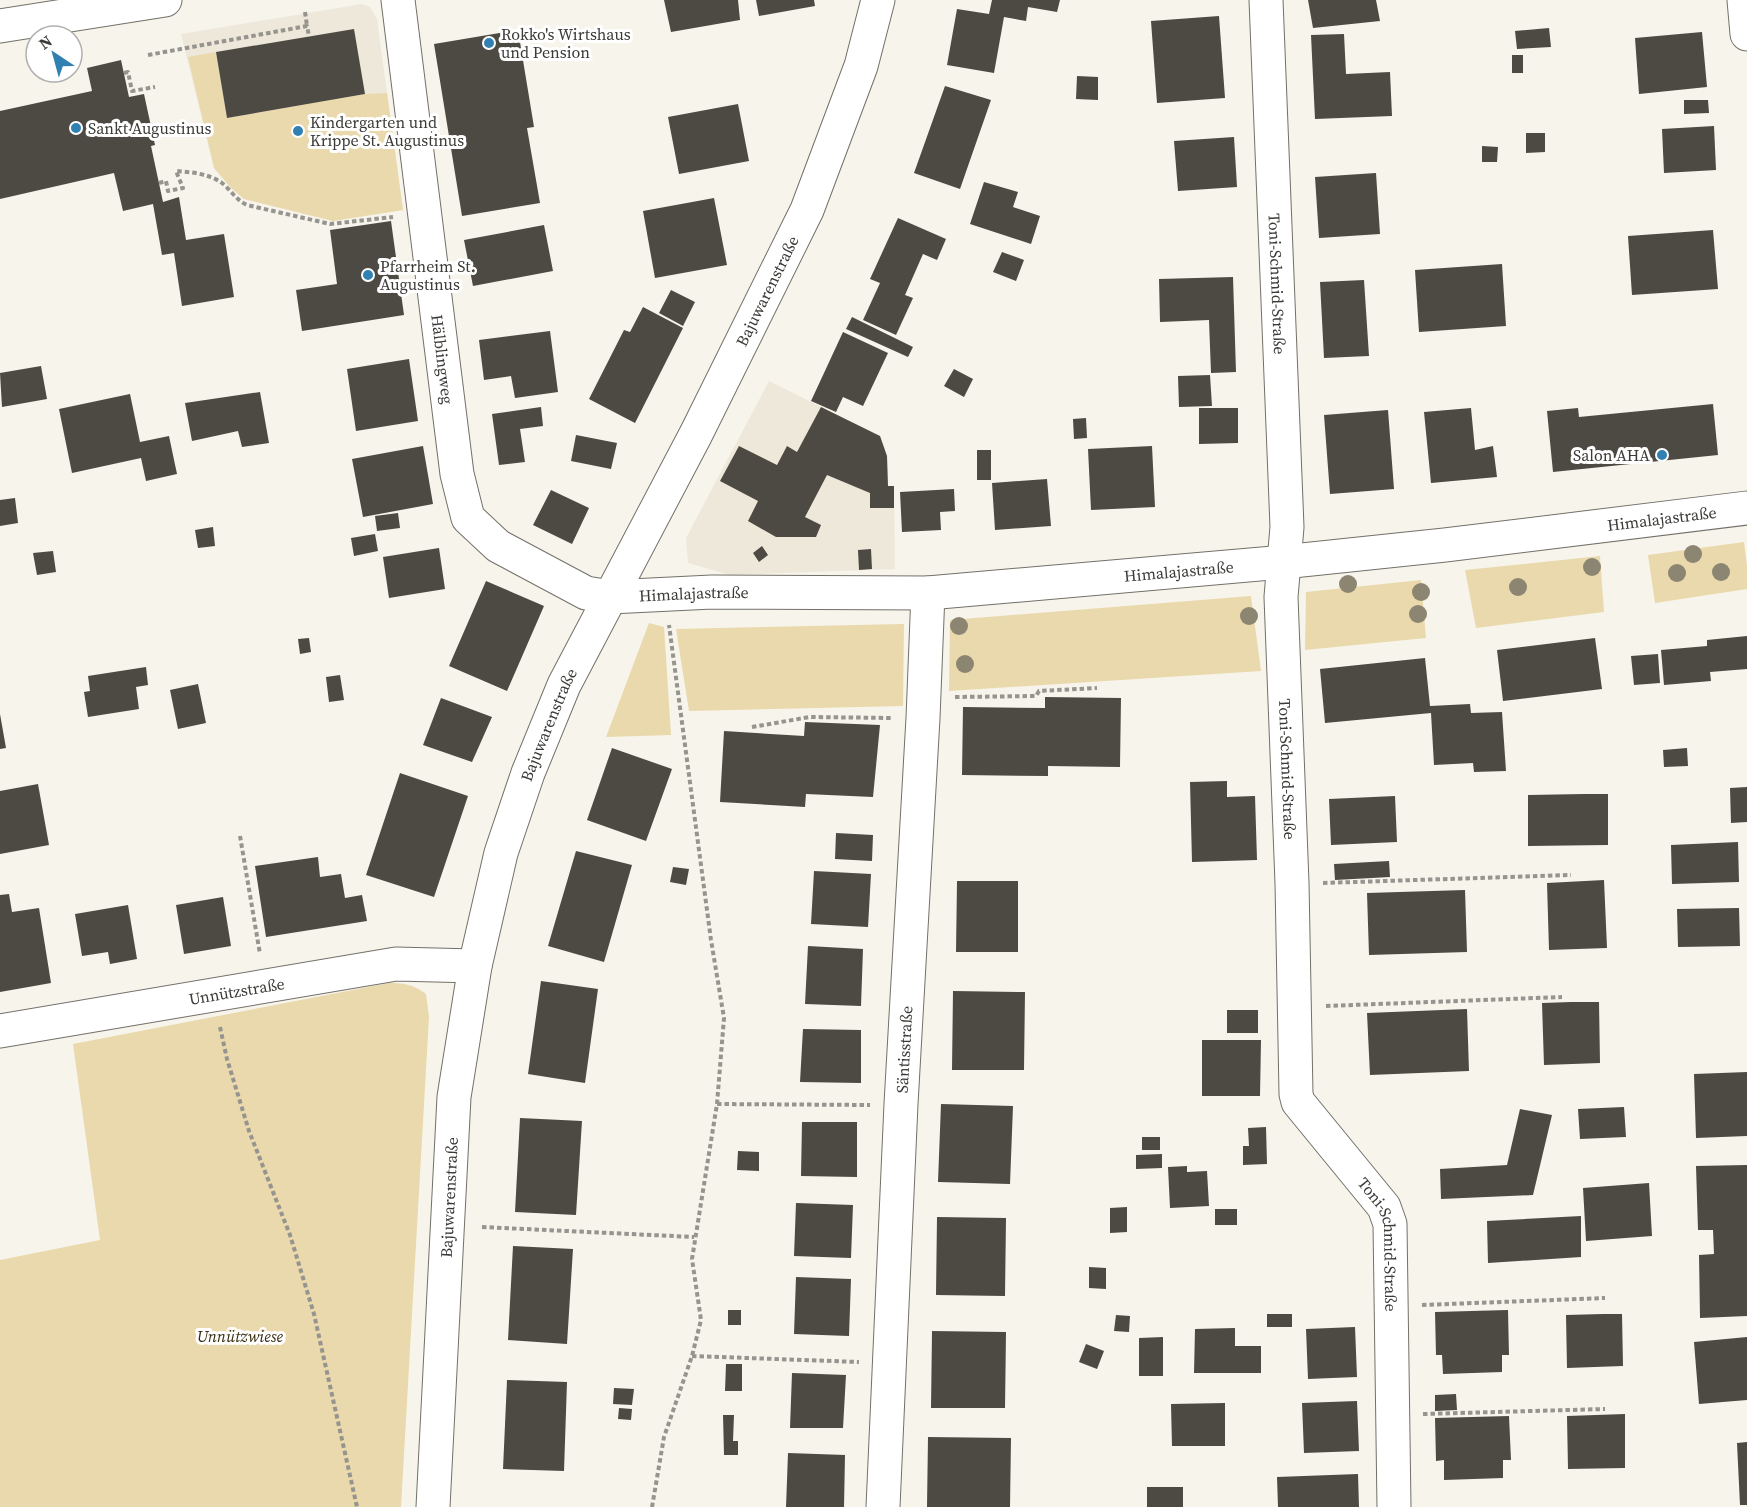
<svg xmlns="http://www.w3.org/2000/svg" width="1747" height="1507" font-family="'Source Serif 4',serif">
	<rect width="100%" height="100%" fill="#f7f4ec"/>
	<!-- built -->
	<path fill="#eee8da" d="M362,4l8,3 7,12 26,191 -70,11 -89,-22 -13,-11 -17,-20 -33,-134z
		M769,381l111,55 7,20 1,30h6l1,83 -165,6 -42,-12 -2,-25z"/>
	<!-- green -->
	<path fill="#ead9ac" d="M216,52l11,66 138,-24 22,-1 16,117 -70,11 -89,-22 -13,-11 -17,-20 -26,-111z
		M1744,542l3,24v23l-92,14 -7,-48z
		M1600,556l4,56 -128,16 -11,-58z
		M1421,580l5,58 -121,12 1,-58z
		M1251,596l10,75 -312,20 1,-71z
		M649,623l15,4 7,108 -65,2z
		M904,624l-1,82 -214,5 -13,-82z
		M389,983c16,0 25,2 37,11l3,23 -28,490h-401v-247l100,-20 -27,-196z"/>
	<!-- building -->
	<path fill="#4c4a43" d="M664,0h74l2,20 -69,12z
		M756,0h58l1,6 -56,10z
		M992,0h68l-3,12 -29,-5 -2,14 -22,-4 -10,56 -47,-8 10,-56 32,5z
		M1308,0h68l4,21 -67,7z
		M1219,16l6,82 -68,5 -6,-82z
		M1549,28l2,19 -34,2 -2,-18z
		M354,29l11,65 -138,24 -11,-66z
		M518,30l16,97 -7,1 13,75 -78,13 -28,-172z
		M1702,32l5,55 -68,7 -4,-56z
		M1344,34l2,40 44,-2 2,44 -77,3 -4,-84z
		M1512,55h11v18h-11z
		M121,60l8,37 15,-3 11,51 -4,1 12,56 16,-5 7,43 38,-6 10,63 -52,9 -8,-53 -12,2 -9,-51 -30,7 -9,-38 -114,26v-88l92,-20 -5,-23z
		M1077,76l21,1v23l-22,-1z
		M945,86l46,14 -31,89 -46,-16z
		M1684,100h24l1,13 -25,1z
		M738,104l11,57 -70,13 -11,-57z
		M1714,126l2,44 -52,3 -2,-44z
		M1526,133h19v19l-19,1z
		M1234,137l3,50 -59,4 -4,-50z
		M1482,146l16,1 -1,15h-15z
		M1376,173l4,61 -61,4 -4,-61z
		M984,182l34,10 -5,15 27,9 -9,28 -61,-20z
		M714,198l13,67 -72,13 -12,-67z
		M898,218l48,21 -9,21 -14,-6 -18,41 8,3 -17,37 -33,-15 17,-37 -10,-4z
		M391,221l13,94 -102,16 -6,-41 41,-6 -7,-54z
		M544,225l9,46 -80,15 -9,-46z
		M1713,230l5,59 -86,6 -4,-59z
		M1002,252l22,8 -8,21 -23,-9z
		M1502,264l4,62 -87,6 -4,-62z
		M1233,277l3,95 -25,1 -2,-53 -49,2 -1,-43z
		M1364,280l5,76 -45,2 -4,-76z
		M671,290l24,12 -12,24 -24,-13z
		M643,307l40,21 -48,95 -46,-24 35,-69 6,2z
		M852,317l61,30 -5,10 -62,-28z
		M550,331l8,61 -43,6 -4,-22 -27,4 -5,-40z
		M843,332l45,21 -25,53 -20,-9 -7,15 -25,-11z
		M409,359l9,62 -62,10 -9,-62z
		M41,366l6,33 -45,8 -2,-34z
		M954,369l19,10 -9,18 -20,-11z
		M1210,375l2,31 -33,1 -1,-31z
		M260,392l9,51 -27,4 -4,-16 -46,10 -7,-38z
		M130,394l10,48 29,-6 8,38 -31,7 -5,-23 -69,15 -13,-64z
		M1713,404l5,51 -165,17 -6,-61 31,-3 1,9z
		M541,407l2,19 -23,3 5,33 -26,3 -7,-51z
		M821,407l59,29 7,20 1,30h6v22h-24v-15l-43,-18 -22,42 16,8 -5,12h-40l-28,-16 10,-20 -38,-20 19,-35 38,19 10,-19 10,6z
		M1199,408h39v35l-39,1z
		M1471,408l4,42 18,-4 4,31 -66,6 -7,-71z
		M1388,410l6,79 -64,5 -6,-79z
		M1086,418l1,20 -13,1 -1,-20z
		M576,435l41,8 -6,26 -40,-8z
		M423,446l10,58 -70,13 -11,-58z
		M1152,446l3,61 -64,3 -3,-61z
		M977,450h14v30h-14z
		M1047,479l4,47 -56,4 -3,-47z
		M954,489l1,22 -15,1 1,18 -39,2 -2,-40z
		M551,490l38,18 -17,36 -39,-19z
		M15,498l3,25 -18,3v-26z
		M398,513l2,15 -23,3 -2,-15z
		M213,527l2,19 -17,2 -3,-18z
		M375,534l3,17 -24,5 -3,-18z
		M762,546l6,9 -9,7 -6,-9z
		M439,548l6,41 -56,9 -6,-41z
		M871,549l1,20 -13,1 -1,-20z
		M53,551l3,21 -19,3 -4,-22z
		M486,581l58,25 -37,85 -58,-25z
		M1747,636v33l-37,3 1,9 -47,4 -3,-35 46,-4v-6z
		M309,638l2,14 -11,2 -2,-15z
		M1595,638l7,51 -99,12 -6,-51z
		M1658,654l2,29 -26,2 -3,-29z
		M1425,658l5,48 40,-2 1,9 31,-1 4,59 -32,1 -1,-9 -39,2 -3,-52 -106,10 -5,-54z
		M146,667l2,18 -12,2 3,22 -51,8 -4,-25 6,-1 -2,-15z
		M340,675l4,25 -15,2 -3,-25z
		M198,684l8,39 -28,6 -8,-39z
		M1045,697l76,1 -1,69 -72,-1v10l-86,-1 1,-68 82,1z
		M441,698l51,19 -20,45 -49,-17z
		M0,714l6,34 -6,1z
		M805,722l75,3 -7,72 -67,-3 -1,13 -85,-5 4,-71 80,5z
		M612,748l60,21 -26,72 -59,-21z
		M1687,748l1,18 -24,1 -1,-17z
		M400,773l68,23 -34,101 -68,-22z
		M1227,781v16l28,-1 2,64 -65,2 -2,-80z
		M38,784l11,61 -49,9v-63z
		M1747,787v35l-16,1 -1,-35z
		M1584,794h24v51l-80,1v-51z
		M1395,796l2,46 -66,3 -2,-46z
		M836,833l37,2 -1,26 -37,-2z
		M1738,842l1,40 -67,2 -1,-39z
		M576,851l56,14 -28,97 -56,-16z
		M318,857l2,20 21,-3 4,24 17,-3 5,26 -101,16 -11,-71z
		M1389,861l1,16 -55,3 -1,-16z
		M673,867l16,2 -3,16 -16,-3z
		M814,871l57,3 -3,53 -57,-3z
		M1604,880l3,68 -58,2 -2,-67z
		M957,881h61v71h-62z
		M1465,890l2,62 -98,3 -2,-62z
		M9,894l3,18 27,-4 12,75 -51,9v-97z
		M223,897l8,49 -47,8 -8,-49z
		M128,905l9,54 -27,5 -2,-12 -26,4 -7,-42z
		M1739,908l1,38 -62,1 -1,-38z
		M808,946l55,3 -2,57 -56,-2z
		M541,981l57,8 -13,94 -57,-9z
		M953,991l72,1 -1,78h-72z
		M1571,1002h28l1,61 -56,2 -2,-62z
		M1467,1009l2,62 -99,4 -3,-62z
		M1227,1010h31v23h-31z
		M803,1029l58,1v53l-61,-1z
		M1202,1040h59l-1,56h-58z
		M1747,1072v64l-51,2 -2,-64z
		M941,1104l72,2 -3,78 -72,-2z
		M1624,1107l2,30 -46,2 -2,-30z
		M1520,1109l32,6 -19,80 -92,4 -1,-30 67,-4z
		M520,1118l62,3 -6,94 -61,-3z
		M802,1122h55v55l-56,-1z
		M1266,1127l1,37 -24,1v-19h6l-1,-18z
		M1142,1137h18v13h-18z
		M738,1151l21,1v19l-22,-1z
		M1162,1154v14l-26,1v-14z
		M1747,1165v151l-47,2 -1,-63 15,-1 -1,-24h-15l-2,-64z
		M1187,1166v6l20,-1 2,35 -39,2 -2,-41z
		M1649,1183l3,53 -66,5 -3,-53z
		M796,1203l57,2 -2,53 -57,-2z
		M1127,1207v25l-17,1v-25z
		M1215,1209h22v16h-22z
		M1581,1216v41l-93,6 -1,-42z
		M937,1217l69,1 -1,78 -69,-1z
		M513,1246l60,3 -6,95 -59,-4z
		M1089,1267l17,1v21l-17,-1z
		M796,1277l55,2 -2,57 -55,-2z
		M728,1310h13v15h-13z
		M1508,1310l1,45h-7v17l-59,2 -1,-19h-6l-1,-43z
		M1267,1314h25v13h-25z
		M1603,1314h19l1,52 -56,2 -1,-53z
		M1116,1315l14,1 -1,16 -15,-1z
		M1355,1327l2,50 -49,2 -2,-50z
		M1235,1328v18h26v27h-67l1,-44z
		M932,1331l74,1 -1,76h-74z
		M1163,1337v39h-24v-38z
		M1747,1337v63l-48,4 -5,-62z
		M1086,1344l18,7 -7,18 -18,-7z
		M726,1364h16v27h-17z
		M792,1373l54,2 -3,53h-53z
		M507,1380l60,2 -3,89 -61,-2z
		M614,1388l20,1 -2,16 -19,-1z
		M1456,1394l1,16 -22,1v-16z
		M1357,1401l2,50 -55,2 -2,-50z
		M1225,1403v43h-53l-1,-42z
		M619,1408l13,1 -1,11 -13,-1z
		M1625,1414v54l-57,1 -1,-53z
		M723,1415h11l-1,26h5v14h-14z
		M1509,1416l2,44h-8v18l-59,2v-20l-8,1 -1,-43z
		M928,1437l83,1 -1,69h-83z
		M1747,1442v63h-7l-3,-62z
		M788,1453l57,2 -1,52h-58z
		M1358,1474l1,33h-81l-1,-30z
		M1147,1487h36v20h-36z"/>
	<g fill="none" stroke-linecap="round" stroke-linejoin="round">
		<defs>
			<g id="street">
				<path id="s1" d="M398,0l59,474 11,44 30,28 88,47 24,4 102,-5 216,1 355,-31 162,-17 302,-37"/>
				<path id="s2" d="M1266,0l21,527 -6,70 11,286 4,211 2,8 86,105 6,17 4,283"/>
				<path d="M1744,0l3,34"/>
				<path id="s3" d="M0,1031l396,-67 79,2"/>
				<path id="s4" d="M883,1507l18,-403 22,-386 5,-125"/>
			</g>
			<g id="secondary">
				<path d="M0,26l165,-26"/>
				<path id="s5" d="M433,1507l21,-410 21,-131 26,-113 27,-80 36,-88 132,-251 111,-224 54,-144 17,-66"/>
			</g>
		</defs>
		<!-- street casing -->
		<use href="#street" stroke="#727068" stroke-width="35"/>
		<!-- secondary casing -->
		<use href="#secondary" stroke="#727068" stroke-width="35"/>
		<!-- path -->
		<path stroke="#96948e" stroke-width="4" stroke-dasharray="4.5 3" stroke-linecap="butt" d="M305,12l2,14
			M148,55l159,-29 2,10
			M124,73l4,-1 4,19 23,-4
			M159,183l7,-2 2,10 15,-3 -7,-17c15,1 34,3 46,12 9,7 14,17 25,22l83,19 63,-7
			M955,697l81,-1 3,-5 58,-3
			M752,727l58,-10 82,1
			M240,836l20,118
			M1323,883l248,-8
			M1326,1006l236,-9
			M220,1027l7,32 22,72 41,104 24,79 43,193
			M717,1104l153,1
			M482,1227l212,10
			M1422,1305l183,-7
			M692,1356l167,6
			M1423,1414l182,-5
			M652,1507l12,-70 28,-81 9,-36 -9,-61 25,-155 7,-86 -13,-78 -42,-315"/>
		<!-- street -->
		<use href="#street" stroke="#fff" stroke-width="33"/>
		<!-- secondary -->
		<use href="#secondary" stroke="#fff" stroke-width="33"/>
	</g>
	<!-- trees -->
	<g fill="#8c8571">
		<circle cx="1693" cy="554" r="9"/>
		<circle cx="1592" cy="567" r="9"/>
		<circle cx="1721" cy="572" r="9"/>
		<circle cx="1677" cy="573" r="9"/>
		<circle cx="1348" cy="584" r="9"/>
		<circle cx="1518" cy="587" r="9"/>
		<circle cx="1421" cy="592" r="9"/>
		<circle cx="1418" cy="614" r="9"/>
		<circle cx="1249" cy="616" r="9"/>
		<circle cx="959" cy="626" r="9"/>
		<circle cx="965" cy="664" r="9"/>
	</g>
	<!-- markers -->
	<g fill="#3080b2" stroke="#fff" stroke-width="2">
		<circle cx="489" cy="43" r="6"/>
		<circle cx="76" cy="128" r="6"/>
		<circle cx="298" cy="131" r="6"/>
		<circle cx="368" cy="275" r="6"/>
		<circle cx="1662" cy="455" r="6"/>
	</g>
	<g text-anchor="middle" stroke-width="6" stroke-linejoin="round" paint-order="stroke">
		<!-- poi labels -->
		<g font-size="16" fill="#3b3a37" stroke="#fff" text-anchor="start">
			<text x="501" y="40">Rokko's Wirtshaus<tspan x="501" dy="18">und Pension</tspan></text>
			<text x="310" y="128">Kindergarten und<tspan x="310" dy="18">Krippe St. Augustinus</tspan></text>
			<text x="88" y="134">Sankt Augustinus</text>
			<text x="380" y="272">Pfarrheim St.<tspan x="380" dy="18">Augustinus</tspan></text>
			<text x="1650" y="461" text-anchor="end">Salon AHA</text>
		</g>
		<!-- street labels -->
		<g font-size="16" fill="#3b3a37" stroke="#fff">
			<text dy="6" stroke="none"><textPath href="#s2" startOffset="284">Toni-Schmid-Straße</textPath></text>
			<text dy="6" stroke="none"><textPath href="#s5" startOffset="1282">Bajuwarenstraße</textPath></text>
			<text dy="6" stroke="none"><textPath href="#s1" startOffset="362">Hälblingweg</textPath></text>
			<text dy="6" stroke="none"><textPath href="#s1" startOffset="1744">Himalajastraße</textPath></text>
			<text dy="6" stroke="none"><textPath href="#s1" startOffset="1258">Himalajastraße</textPath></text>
			<text dy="6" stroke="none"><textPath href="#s1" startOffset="772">Himalajastraße</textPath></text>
			<text dy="6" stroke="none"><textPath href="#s5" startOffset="796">Bajuwarenstraße</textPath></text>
			<text dy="6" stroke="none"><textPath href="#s2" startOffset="770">Toni-Schmid-Straße</textPath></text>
			<text dy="6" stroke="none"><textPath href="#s3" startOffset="240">Unnützstraße</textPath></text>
			<text dy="6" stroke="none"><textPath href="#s4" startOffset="458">Säntisstraße</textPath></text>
			<text dy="6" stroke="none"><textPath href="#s5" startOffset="310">Bajuwarenstraße</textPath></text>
			<text dy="6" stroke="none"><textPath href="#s2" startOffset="1274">Toni-Schmid-Straße</textPath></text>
		</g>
		<!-- park labels -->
		<g font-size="16" font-style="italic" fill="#352b0c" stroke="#fff">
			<text x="240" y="1342">Unnützwiese</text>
		</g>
	</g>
	<!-- north arrow -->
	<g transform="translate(54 54) rotate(324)"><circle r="28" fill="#ffffff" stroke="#b1b0af" stroke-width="1.5"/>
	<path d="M0-4.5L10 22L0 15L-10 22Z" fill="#3080b2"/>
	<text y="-9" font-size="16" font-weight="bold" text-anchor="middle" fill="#3b3a37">N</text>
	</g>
</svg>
